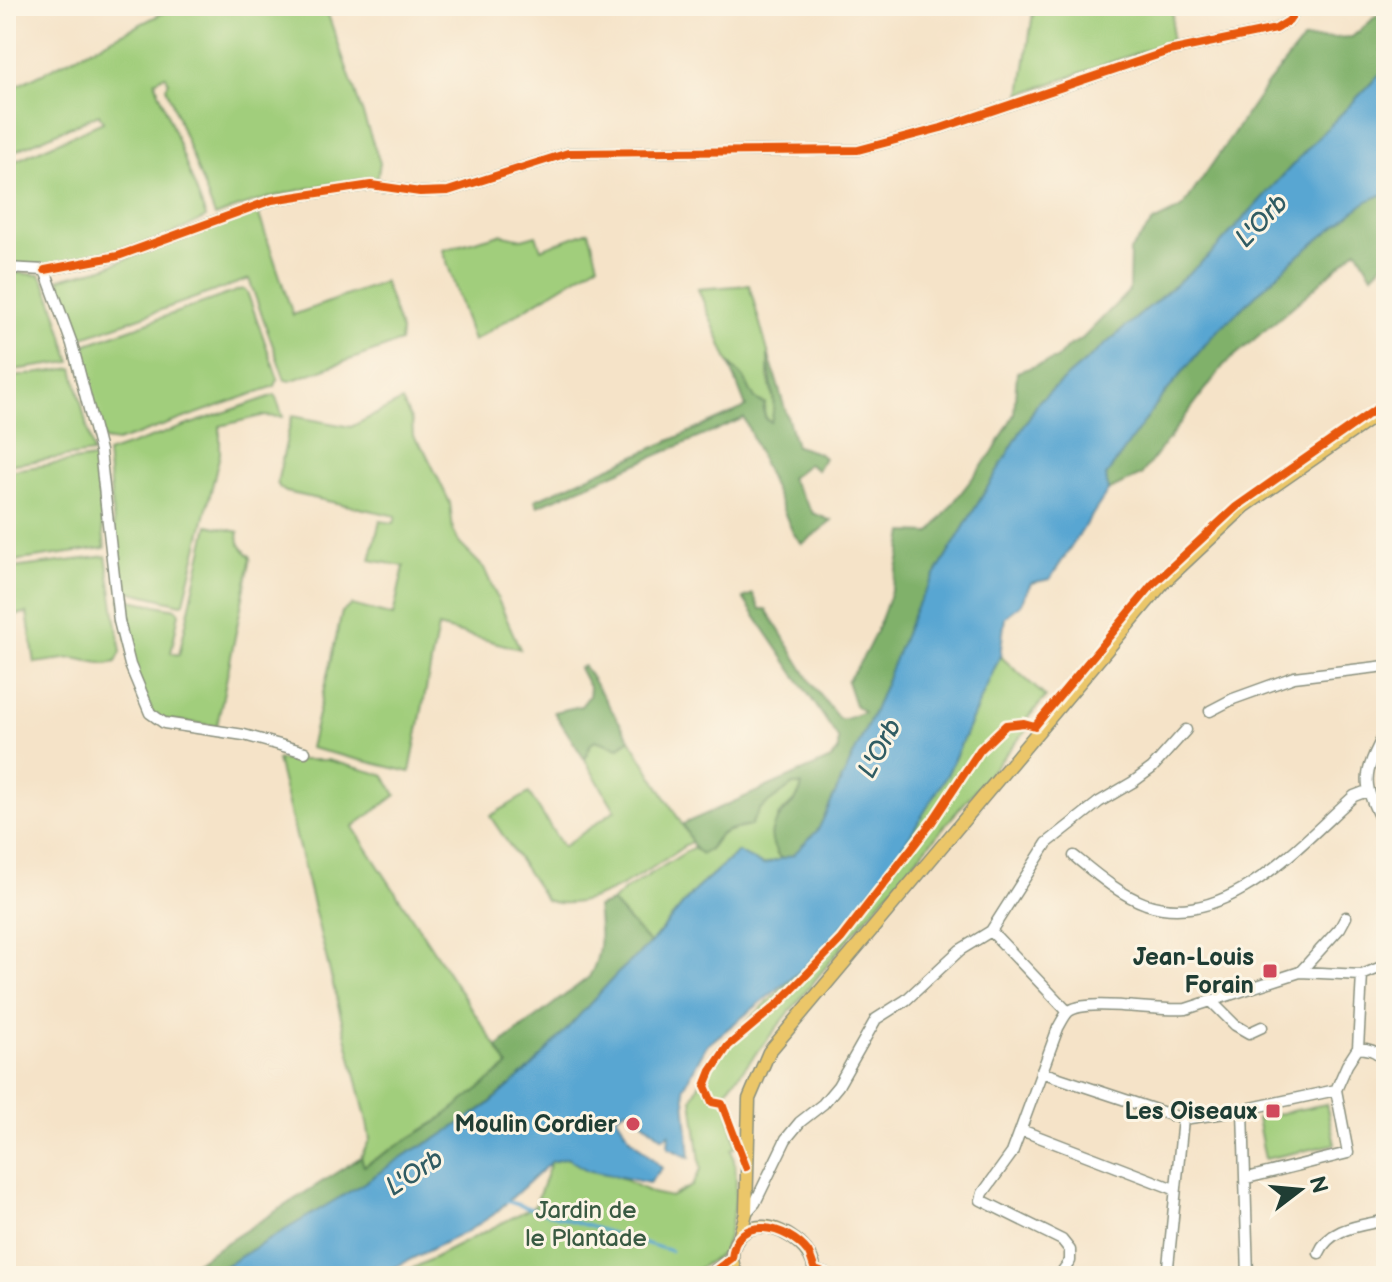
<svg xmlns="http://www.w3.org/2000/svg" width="1392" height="1282" font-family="'Balsamiq Sans',sans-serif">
	<rect width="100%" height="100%" fill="#fcf5e5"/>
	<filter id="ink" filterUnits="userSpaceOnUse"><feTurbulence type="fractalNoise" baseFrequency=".0125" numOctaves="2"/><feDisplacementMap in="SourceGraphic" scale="16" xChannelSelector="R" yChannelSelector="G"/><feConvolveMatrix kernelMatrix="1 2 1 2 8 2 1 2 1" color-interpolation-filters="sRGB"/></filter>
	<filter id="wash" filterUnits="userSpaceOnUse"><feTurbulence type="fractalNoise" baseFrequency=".006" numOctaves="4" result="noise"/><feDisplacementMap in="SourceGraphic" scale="32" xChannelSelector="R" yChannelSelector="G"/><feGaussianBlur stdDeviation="1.8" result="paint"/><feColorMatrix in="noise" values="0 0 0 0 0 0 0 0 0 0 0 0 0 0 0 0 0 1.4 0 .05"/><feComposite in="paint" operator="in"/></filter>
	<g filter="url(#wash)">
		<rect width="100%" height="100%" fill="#f5e3c8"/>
		<!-- green -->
		<path fill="#a1ce7b" stroke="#608658" stroke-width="2" d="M177,6h148l55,157 -3,16c-57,4 -109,16 -162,37l-49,-129 3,-5 -4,-7 -10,6 51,136c-54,31 -138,54 -200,47v-99l97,-43 -4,-8 -93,41v-64z
			M1034,6h139l-2,35 -150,53z
			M257,209l36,106 91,-33 17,49 -1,11 -110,39 -5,-1 -36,-101 -168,59 -5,-3 -17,-56 44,-11z
			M589,231l9,33 -125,77 -30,-91 57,-16 22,5 14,-4 5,14z
			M6,272l34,3c15,24 21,59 31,87l-65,9z
			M749,285l19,67v24l7,31 -4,16c-7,-5 -8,-12 -6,-20l-10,-3 -11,-22 -15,-15 -31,-74z
			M242,289l5,3 31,87 -3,7 -158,56 -13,-2 -25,-93z
			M73,368l20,85 -87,12v-87z
			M275,395l8,22 -22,-1 -41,10v28l-36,148 -3,2 -61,-15 -13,-136z
			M402,401l10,21 1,14 12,15 25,52 3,27 7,14 24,24 36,81 -82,-22 -28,145 -100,-24 32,-136 10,-7 41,11 11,-50 -34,-6 10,-39 14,2 2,-7 -110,-24 -6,-4 -3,-5 15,-67 59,11z
			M94,458l11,90 -99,14v-91z
			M208,525l31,7c-3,12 4,17 12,25l-34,169 -63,-8 -24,-60 -10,-60 56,11 3,4 -8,40 8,2z
			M106,556l15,96 -5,10 -10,2 -34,-6 -37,5 -8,-50 -21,3v-47z
			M1000,656l46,41 -22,25 5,5 -184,216 -120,149 11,55 -5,2c11,32 2,71 -7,103l-37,24h-289l137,-70 16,-44 16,-4 20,12 32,7 33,16 19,4 21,-11 9,-17 -9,-70 22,-46 124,-117 21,-28 88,-133z
			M630,739l62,102c-35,23 -102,76 -146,59l-56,-84 39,-23 34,54 52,-37 -30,-50 5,-15 6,-5 23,8z
			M277,760h50l57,15 12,20 -43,32 156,239 -71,55 -75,45 -2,-9 9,-18 -4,-22z
			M802,784l-2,11 -22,21 -2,37 5,6 -18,6 -26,-13 -43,39 -44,53 -38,-42 10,-10 72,-45 1,2 14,2c12,-22 18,-19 41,-25l9,-17 34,-24z
			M1326,1104l9,40 -70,15 -8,-41z"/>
		<!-- forest -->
		<path fill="#80b16b" stroke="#507750" stroke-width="2" d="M1386,8v60l-75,77 -101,110 -171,146 -124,208 -43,107 -54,114 -25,25 -12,4c-29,-39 16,-45 21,-74h-9l-33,24 -10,17c-12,3 -26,2 -34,13 -6,7 -5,11 -14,15l-7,-5 -12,-25 148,-65 7,-8v-13l-95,-140 10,-4 7,15h6l48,78 25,32h7l18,-7 -9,-7 -8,-24c30,-38 51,-101 57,-149l26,1 65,-84 19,-35 3,-42 40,-13 10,-12 15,-8 47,-48 1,-40 23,-29 29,-14 86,-125 35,-43 49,-3z
			M1386,193v68l-14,14 -15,-26 -46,42 -87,74 -83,110 -33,16 -2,-15 52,-74 54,-66 80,-75 75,-60z
			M768,352l28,94 22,7 6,5 -7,12 -9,-6 -18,14 23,35 19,8 -30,23 -9,-11 -49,-115 -206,88 -3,-6 211,-93 -17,-44 15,15 11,21 10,5 -2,6 3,10 5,2c7,-23 -3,-46 -3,-70z
			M584,666l46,73 -11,9 -24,-8 -5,5 -5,15 -31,-48 27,-6 8,-10 1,-7 -11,-21z
			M612,902l38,42 -33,30 -82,90 -48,41 -44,30 -35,18 -44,30 -156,93h-34l187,-119 3,9 74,-45 70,-55 -11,-19 92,-70c14,-24 11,-44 8,-70z"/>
		<!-- water -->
		<path fill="#58a6d2" stroke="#3c7283" stroke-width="2" d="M1386,68v125l-19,8 -75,60 -80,75 -54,66 -52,74 2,15 -58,88 -19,4 -10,21 -16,13 -5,39 -53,119 -36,59 -52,74 -55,60 -98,78 -22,41 6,71 -22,-10 1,-14 -6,4 -26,-21 1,-6 -10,-2 -12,7 14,22 32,30 -13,15 -62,-13 -20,-12 -16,4 -58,53 -25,16 -91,45h-169l156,-93 44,-30 35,-18 45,-30 47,-41 82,-90 34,-31 43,-52 44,-39 25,13 30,-10 25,-25 54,-114 43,-107 124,-208 171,-146 101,-110z"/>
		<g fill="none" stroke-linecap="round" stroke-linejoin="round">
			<!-- stream -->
			<path stroke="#58a6d2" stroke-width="3" d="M506,1201l165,50"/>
		</g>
	</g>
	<g filter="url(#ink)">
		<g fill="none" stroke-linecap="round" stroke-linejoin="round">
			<defs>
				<path id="minor" d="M6,268l39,2 27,74 28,107 19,170 11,44 20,48 14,10 80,12 61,17
					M45,270l73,-14 154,-56 99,-15 49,7 28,-1 120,-38 290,-3 83,-22 228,-77 107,-22 13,-8 9,-15
					M1210,711l23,-12 61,-22 92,-11
					M1386,731c-26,49 -23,52 0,100
					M1074,856c22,18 45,38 72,48 80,27 154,-60 208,-108l13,-5
					M991,931l77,81
					M1300,972l40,-44 6,-11
					M1211,1001l24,24 14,8 13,-6
					M1358,1048c27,2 24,11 28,35
					M1041,1072l142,47 49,-7 104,-22
					M1336,1090l11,-25 11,-17 4,-73
					M1243,1110l5,166
					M1021,1130l153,59
					M1247,1178l101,-25 -12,-63
					M746,1213l9,-10 31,-64 14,-17 23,-18 15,-18 38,-67 30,-19 54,-50 31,-19 56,-88 52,-41 34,-20 19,-14 34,-38
					M1319,1253c11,-26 42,-27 67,-33
					M815,1270l17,6
					M1059,1276l11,-15v-11l-8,-10 -81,-40 2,-7 29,-40 46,-125c3,-5 6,-12 10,-16 17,-15 91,0 118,-3l114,-37 62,3 24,-10
					M1167,1276l16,-157"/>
				<path id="major" d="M740,1235l6,-22 3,-114 20,-47 394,-469 82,-77 141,-98
					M708,1276l24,-18
					M738,1276c-14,-22 -2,-50 26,-49 22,1 54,25 50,49"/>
			</defs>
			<!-- minor casing -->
			<use href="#minor" stroke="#8a907e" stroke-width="13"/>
			<!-- major casing -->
			<use href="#major" stroke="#8a907e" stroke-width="15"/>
			<!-- minor -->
			<use href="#minor" stroke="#fff" stroke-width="10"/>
			<!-- major -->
			<use href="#major" stroke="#ebc669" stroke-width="12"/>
			<defs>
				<path id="cycleway" d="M45,270l73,-14 154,-56 99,-15 49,7 28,-1 120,-38 290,-3 83,-22 228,-77 107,-22 13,-8 9,-15
					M746,1167l-24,-63 -10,-2 -7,-16 6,-15 17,-25 51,-43 62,-64 91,-117 48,-72 26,-25 18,-2 11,3 117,-141 84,-78 150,-105
					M708,1276l24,-18c4,-46 56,-32 76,-6 3,5 5,13 7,18l17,6"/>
			</defs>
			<!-- cycleway casing -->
			<use href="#cycleway" stroke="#fcf5e5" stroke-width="13"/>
			<!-- cycleway -->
			<use href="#cycleway" stroke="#e8590c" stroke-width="8"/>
		</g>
	</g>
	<!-- markers -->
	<g fill="#d1495b" stroke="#fcf5e5" stroke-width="3">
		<rect x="1262" y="963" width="16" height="16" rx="4"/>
		<rect x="1265" y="1103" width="16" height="16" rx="4"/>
		<circle cx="633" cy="1124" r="8"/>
	</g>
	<g text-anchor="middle" stroke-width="6" stroke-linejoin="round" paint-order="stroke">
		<!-- poi labels -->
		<g font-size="24" font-weight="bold" fill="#1f3d34" stroke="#fcf5e5" text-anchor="end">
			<text x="1254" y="965">Jean-Louis<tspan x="1254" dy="28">Forain</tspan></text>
			<text x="1257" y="1119">Les Oiseaux</text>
			<text x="617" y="1132">Moulin Cordier</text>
		</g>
		<!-- park labels -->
		<g font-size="24" fill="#395a42" stroke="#fcf5e5">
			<text x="586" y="1218">Jardin de<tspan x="586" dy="28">le Plantade</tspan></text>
		</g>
		<!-- water labels -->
		<g font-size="26" font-style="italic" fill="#305c63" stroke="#fcf5e5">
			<text transform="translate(1261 220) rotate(-46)" y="9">L'Orb</text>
			<text transform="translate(879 748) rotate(-62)" y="9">L'Orb</text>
			<text transform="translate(414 1172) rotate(-33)" y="9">L'Orb</text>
		</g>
	</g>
	<!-- margin -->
	<rect width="1392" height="1282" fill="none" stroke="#fcf5e5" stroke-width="32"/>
	<!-- north arrow -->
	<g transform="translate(1300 1190) rotate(74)" stroke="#fcf5e5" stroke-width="6" paint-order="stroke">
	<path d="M0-6L14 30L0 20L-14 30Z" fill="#1f3d34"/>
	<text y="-12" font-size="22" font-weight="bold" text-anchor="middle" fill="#1f3d34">N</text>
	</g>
</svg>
